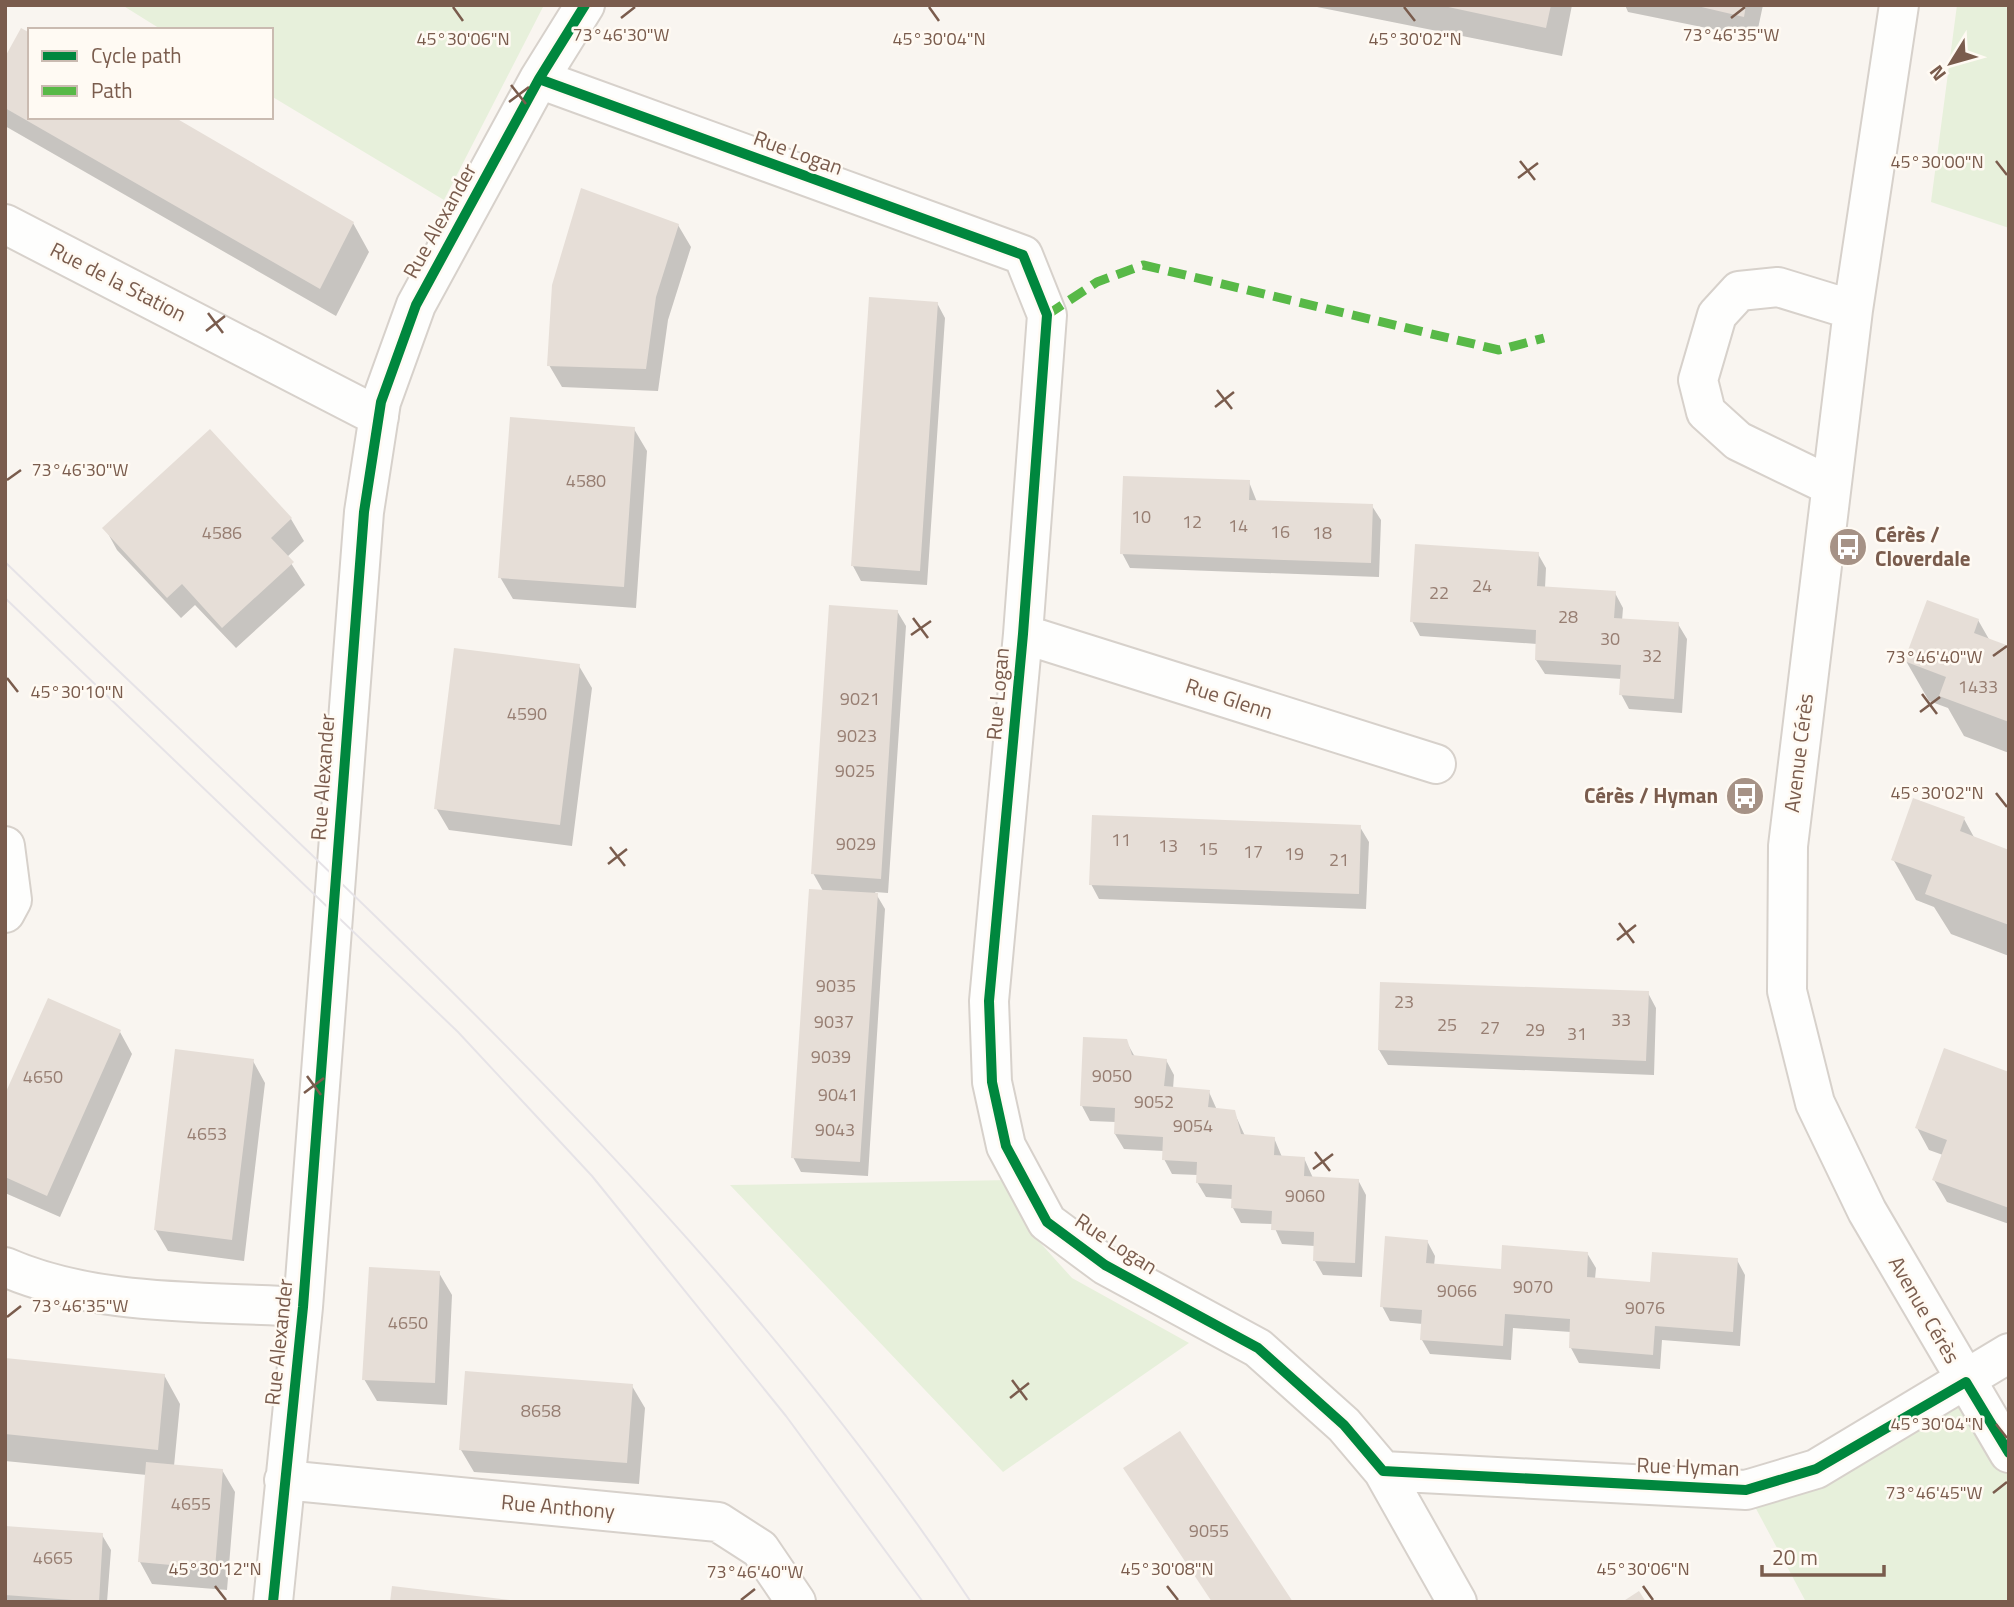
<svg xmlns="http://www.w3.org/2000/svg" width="2014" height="1607" font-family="'Titillium Web',sans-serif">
	<rect width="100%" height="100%" fill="#f9f5f0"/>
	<!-- green -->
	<path fill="#e7f0db" d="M122,5h422l-100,195 -173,-104v-66h-109z
		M1957,5h52v223l-78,-26z
		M1011,1180l24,57 37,41 117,65 -186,129 -273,-287z
		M1966,1382l43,71v149h-203l-60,-112z"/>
	<!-- shadow -->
	<path fill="#0003" d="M1307,5h265l-10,51z
		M1625,5h138l-7,33 -128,-26z
		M5,61l25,56 323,106 16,29 -33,64 -331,-190z
		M678,225l13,22 -23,73 -10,71 -96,-4 -13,-22z
		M937,303l8,15 -18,267 -66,-4 -8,-15z
		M634,429l13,22 -11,157 -123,-9 -13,-22z
		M209,431l82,88 13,22 -17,16 18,28 -69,63 -41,-43 -14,13 -64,-68 -12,-22z
		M1249,482l8,20 115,4 9,14 -2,57 -249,-9 -8,-15z
		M1538,554l8,14 -1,20 70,5 8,15 -1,13 56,3 9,15 -5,74 -53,-4 -8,-15 1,-15 -77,-5 -9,-14 1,-16 -117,-8 -8,-15z
		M897,611l9,15 -18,267 -13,-1 10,17 -17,267 -67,-4 -8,-15 30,-266 -10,-18z
		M1978,620l12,21 19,7v105l-45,-17 -16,-28 -19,-7 -23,-40z
		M579,666l13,22 -20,158 -123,-16 -13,-22z
		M1964,819l11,20 34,13v104l-58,-22 -17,-27 -18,-7 -23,-41z
		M1360,827l9,15 -3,67 -267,-10 -8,-15z
		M1648,993l8,15 -2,67 -266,-10 -9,-15z
		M120,1032l12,22 -72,163 -55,-24v-94z
		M1126,1041l9,16 31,3 8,15 -1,14 36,3 8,18 17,2 11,24 29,2 8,19 22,1 9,20 45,2 8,15 -4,82 -39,-2 -8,-14v-15l-33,-2 -9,-20 -32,-1 -8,-15v-9l-27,-2 -9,-15 1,-7 -26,-1 -8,-15v-8l-40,-2 -9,-15 1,-12 -26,-1 -8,-15z
		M253,1061l12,22 -21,178 -76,-10 -13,-22z
		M2009,1074v150l-62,-22 -13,-22 9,-25 -14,-5 -12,-22z
		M1427,1241l8,15 -1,10 68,5 85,-18 9,15 -1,11 56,5 86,-24 8,15 -5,71 -78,-6 -2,29 -81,-6 -8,-15v-16l-58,-4 -2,32 -81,-6 -8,-14 1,-16 -33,-3 -8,-15z
		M439,1273l13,22 -5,110 -70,-4 -13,-22z
		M5,1360l159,15 16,29 -6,62 48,4 13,22 -8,98 -75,-6 -12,-22 7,-87 -142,-14z
		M632,1386l13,22 -6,76 -165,-12 -13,-22z
		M102,1535l9,15 -4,52h-101l-1,-64z"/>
	<!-- building -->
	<path fill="#e6ded7" d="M1439,5h112l-5,23z
		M1693,5h53l-2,12z
		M21,28l9,5v84h144l180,105 -34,67 -315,-181v-51z
		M581,188l98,36 -23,73 -10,72 -99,-3 5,-81z
		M869,297l69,5 -18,269 -69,-5z
		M510,417l125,10 -11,160 -126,-9z
		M210,429l82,89 -21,20 23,24 -72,66 -40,-44 -15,14 -65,-70z
		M1123,476l127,4 -1,20 124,4 -2,59 -251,-9z
		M1415,544l124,8 -2,34 79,5 -2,27 65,4 -5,77 -55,-4 2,-30 -86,-5 1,-30 -126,-8z
		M1927,600l52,19 -5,14 35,13v76l-70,-26 7,-19 -42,-16z
		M829,605l69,5 -17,269 -70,-5z
		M454,648l126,16 -20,161 -126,-16z
		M1913,798l52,19 -5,14 49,19v75l-84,-31 7,-19 -41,-15z
		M1092,815l269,10 -2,69 -270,-9z
		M809,889l69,4 -18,269 -69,-4z
		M1380,982l269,9 -3,70 -268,-11z
		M48,998l73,32 -74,166 -42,-19v-83z
		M1083,1037l44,2 5,16 35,4 -3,27 46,4 -2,17 27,3 6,24 34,3 -1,18 31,2 -1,19 55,3 -4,84 -42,-2 1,-29 -43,-2 1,-19 -41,-3 1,-23 -36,-2 1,-21 -35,-2 1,-23 -49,-3 1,-26 -35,-2z
		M1944,1048l65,24v136l-77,-28 15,-40 -32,-12z
		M175,1049l79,10 -22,181 -78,-10z
		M1385,1236l43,4 -2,23 75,6 1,-24 86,7 -1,25 63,5 2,-30 86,6 -5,74 -78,-6 -2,29 -84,-7 1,-29 -65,-5 -2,32 -83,-6 2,-30 -42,-3z
		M369,1267l71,4 -5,112 -73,-3z
		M5,1358l160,16 -7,76 -153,-16z
		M465,1371l168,13 -6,79 -168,-13z
		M1180,1431l113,171h-81l-89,-134z
		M146,1462l77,7 -8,100 -77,-7z
		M5,1526l98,7 -4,69 -94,-7z
		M392,1586l118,14v2h-120z
		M1639,1591l7,11h-24z"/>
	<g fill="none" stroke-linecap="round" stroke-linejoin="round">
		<defs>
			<path id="minor" d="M1899,5l-46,305 -65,536 -1,145 28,112 52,108 142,242
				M539,79l484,176 24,60 -24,319 -34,367 3,81 14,64 41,76 58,43 153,83 86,77 39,46 74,131
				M5,224l374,193
				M1831,486l-93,-45 -32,-29 -8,-32 19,-65 22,-24 39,-4 75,23
				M1023,634l413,130
				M5,846l7,54 -7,13
				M5,1267c91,40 201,34 298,40
				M1383,1471l363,19 70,-21 193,-116
				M284,1480l434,42 42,27 36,53
				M273,1602l30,-295 61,-795 17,-110 35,-97 123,-226 46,-74"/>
		</defs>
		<!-- minor casing -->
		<use href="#minor" stroke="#d7d1cb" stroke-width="42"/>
		<!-- minor -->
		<use href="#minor" stroke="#fefefd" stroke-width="38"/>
		<!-- tram -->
		<path stroke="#e6e3e7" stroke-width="2" d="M5,562c339,328 703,644 966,1040
			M5,598l453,434 134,144 194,240 137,186"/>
		<!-- quiet -->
		<path stroke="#58b947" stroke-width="9" stroke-dasharray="18 9" stroke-linecap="butt" d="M1047,315l50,-33 46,-17 356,85 45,-12"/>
		<defs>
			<path id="cycleway" d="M539,79l484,176 24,60 -24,319 -34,367 3,81 14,64 41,76 58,43 153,83 86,77 39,46 363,19 70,-21 150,-87 43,71
				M273,1602l30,-295 61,-795 17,-110 35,-97 123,-226 46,-74"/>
		</defs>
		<!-- cycleway casing -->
		<use href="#cycleway" stroke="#fffaf3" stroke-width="15"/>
		<!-- cycleway -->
		<use href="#cycleway" stroke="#00873e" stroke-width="10"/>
	</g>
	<!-- ticks -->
	<path fill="none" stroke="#7a5c4d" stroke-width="2.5" d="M453,7l10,14M929,7l10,14M1404,7l11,14M621,18l14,-11M1731,18l14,-11M511,85l15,19M509,102l20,-15M1520,161l15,19M1996,161l11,14M1518,178l20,-15M208,313l15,20M206,331l19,-15M1217,390l15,19M1215,407l19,-15M7,480l14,-10M913,618l15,20M911,635l20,-14M1993,656l14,-10M7,678l11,14M1922,694l15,20M1920,712l20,-15M1996,793l11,14M610,847l15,19M608,864l19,-15M1619,923l15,20M1617,940l19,-15M307,1076l14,19M304,1093l20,-15M1315,1152l15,19M1313,1169l20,-15M7,1317l14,-11M1012,1380l15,20M1010,1398l19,-15M1996,1424l11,14M1993,1493l14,-11M215,1586l11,14M1167,1586l11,14M1643,1586l10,14M741,1600l14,-11"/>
	<!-- icons -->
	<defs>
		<symbol id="bus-disc" viewBox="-11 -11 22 22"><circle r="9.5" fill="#a69286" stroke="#fffaf3"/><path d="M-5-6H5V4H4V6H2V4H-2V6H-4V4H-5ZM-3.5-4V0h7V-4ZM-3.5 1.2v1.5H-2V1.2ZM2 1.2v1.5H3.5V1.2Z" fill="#fff"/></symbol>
	</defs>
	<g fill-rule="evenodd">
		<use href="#bus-disc" x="1826" y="525" width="44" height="44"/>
		<use href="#bus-disc" x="1723" y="774" width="44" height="44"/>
	</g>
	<g text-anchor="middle" stroke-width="5" stroke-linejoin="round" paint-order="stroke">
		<!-- number labels -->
		<g font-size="18" fill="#977e72">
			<text x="586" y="487">4580</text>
			<text x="1141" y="523">10</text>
			<text x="1192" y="528">12</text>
			<text x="1238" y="532">14</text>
			<text x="1280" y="538">16</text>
			<text x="222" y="539">4586</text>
			<text x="1322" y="539">18</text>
			<text x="1482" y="592">24</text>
			<text x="1439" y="599">22</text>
			<text x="1568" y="623">28</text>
			<text x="1610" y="645">30</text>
			<text x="1652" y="662">32</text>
			<text x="1978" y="693">1433</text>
			<text x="860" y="705">9021</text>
			<text x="527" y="720">4590</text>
			<text x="857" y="742">9023</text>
			<text x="855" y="777">9025</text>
			<text x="1121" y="846">11</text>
			<text x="856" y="850">9029</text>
			<text x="1168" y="852">13</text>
			<text x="1208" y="855">15</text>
			<text x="1253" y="858">17</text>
			<text x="1294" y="860">19</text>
			<text x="1339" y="866">21</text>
			<text x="836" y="992">9035</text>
			<text x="1404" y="1008">23</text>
			<text x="1621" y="1026">33</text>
			<text x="834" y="1028">9037</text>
			<text x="1447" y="1031">25</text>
			<text x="1490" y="1034">27</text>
			<text x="1535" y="1036">29</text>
			<text x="1577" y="1040">31</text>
			<text x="831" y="1063">9039</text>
			<text x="1112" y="1082">9050</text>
			<text x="43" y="1083">4650</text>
			<text x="838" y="1101">9041</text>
			<text x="1154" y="1108">9052</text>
			<text x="1193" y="1132">9054</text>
			<text x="835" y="1136">9043</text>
			<text x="207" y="1140">4653</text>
			<text x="1305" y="1202">9060</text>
			<text x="1533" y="1293">9070</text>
			<text x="1457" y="1297">9066</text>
			<text x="1645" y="1314">9076</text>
			<text x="408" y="1329">4650</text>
			<text x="541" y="1417">8658</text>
			<text x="191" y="1510">4655</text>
			<text x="1209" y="1537">9055</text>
			<text x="53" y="1564">4665</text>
		</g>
		<!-- street labels -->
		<g font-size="21" fill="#7a5c4d" stroke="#fffaf3">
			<text transform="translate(798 153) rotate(20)" y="7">Rue Logan</text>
			<text transform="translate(440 221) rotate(-61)" y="7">Rue Alexander</text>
			<text transform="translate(118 282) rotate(27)" y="7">Rue de la Station</text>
			<text transform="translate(998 694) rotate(-85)" y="7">Rue Logan</text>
			<text transform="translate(1229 699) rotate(18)" y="7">Rue Glenn</text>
			<text transform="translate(1799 753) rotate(-83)" y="7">Avenue Cérès</text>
			<text transform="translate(323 777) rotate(-86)" y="7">Rue Alexander</text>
			<text transform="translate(1116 1244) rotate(33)" y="7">Rue Logan</text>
			<text transform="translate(1924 1310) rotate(60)" y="7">Avenue Cérès</text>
			<text transform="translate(279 1342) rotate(-84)" y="7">Rue Alexander</text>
			<text transform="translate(1688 1467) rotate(2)" y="7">Rue Hyman</text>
			<text transform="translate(558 1507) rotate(5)" y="7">Rue Anthony</text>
		</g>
		<!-- poi labels -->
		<g font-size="21" font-weight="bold" fill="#7a5c4d" stroke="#fffaf3" text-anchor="start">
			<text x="1875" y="542">Cérès /<tspan x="1875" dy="24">Cloverdale</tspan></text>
			<text x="1718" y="803" text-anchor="end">Cérès / Hyman</text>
		</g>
	</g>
	<g font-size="18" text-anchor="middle" fill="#7a5c4d" stroke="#fffaf3" stroke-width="5" stroke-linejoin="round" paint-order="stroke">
		<text x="621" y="41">73°46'30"W</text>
		<text x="1731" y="41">73°46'35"W</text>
		<text x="463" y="45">45°30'06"N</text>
		<text x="939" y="45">45°30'04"N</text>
		<text x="1415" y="45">45°30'02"N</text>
		<text x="1937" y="168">45°30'00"N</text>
		<text x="80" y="476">73°46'30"W</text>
		<text x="1934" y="663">73°46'40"W</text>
		<text x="77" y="698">45°30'10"N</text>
		<text x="1937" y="799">45°30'02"N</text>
		<text x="80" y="1312">73°46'35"W</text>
		<text x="1937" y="1430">45°30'04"N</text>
		<text x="1934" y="1499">73°46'45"W</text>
		<text x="215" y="1575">45°30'12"N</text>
		<text x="1167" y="1575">45°30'08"N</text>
		<text x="1643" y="1575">45°30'06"N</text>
		<text x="755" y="1578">73°46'40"W</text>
	</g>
	<!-- border -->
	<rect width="2014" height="1607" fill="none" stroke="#7a5c4d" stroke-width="14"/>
	<!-- legend -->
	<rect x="28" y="28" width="245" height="91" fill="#fffaf3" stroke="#cabbb1" stroke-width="2"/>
	<rect x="42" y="51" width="35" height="10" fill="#00873e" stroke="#cabbb1" stroke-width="2"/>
	<text x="91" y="63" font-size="21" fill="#7a5c4d">Cycle path</text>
	<rect x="42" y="86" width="35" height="10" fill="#58b947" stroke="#cabbb1" stroke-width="2"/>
	<text x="91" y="98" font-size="21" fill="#7a5c4d">Path</text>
	<!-- north arrow -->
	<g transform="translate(1951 63) rotate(233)" stroke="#fffaf3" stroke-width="5" paint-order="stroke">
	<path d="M0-5L12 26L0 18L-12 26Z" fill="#7a5c4d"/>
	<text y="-10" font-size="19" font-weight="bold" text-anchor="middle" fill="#7a5c4d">N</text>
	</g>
	<!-- scale -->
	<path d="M1762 1565v10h122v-10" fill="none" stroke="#7a5c4d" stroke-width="3.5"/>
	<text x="1772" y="1565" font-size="21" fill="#7a5c4d" stroke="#fffaf3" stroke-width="5" paint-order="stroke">20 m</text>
</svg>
